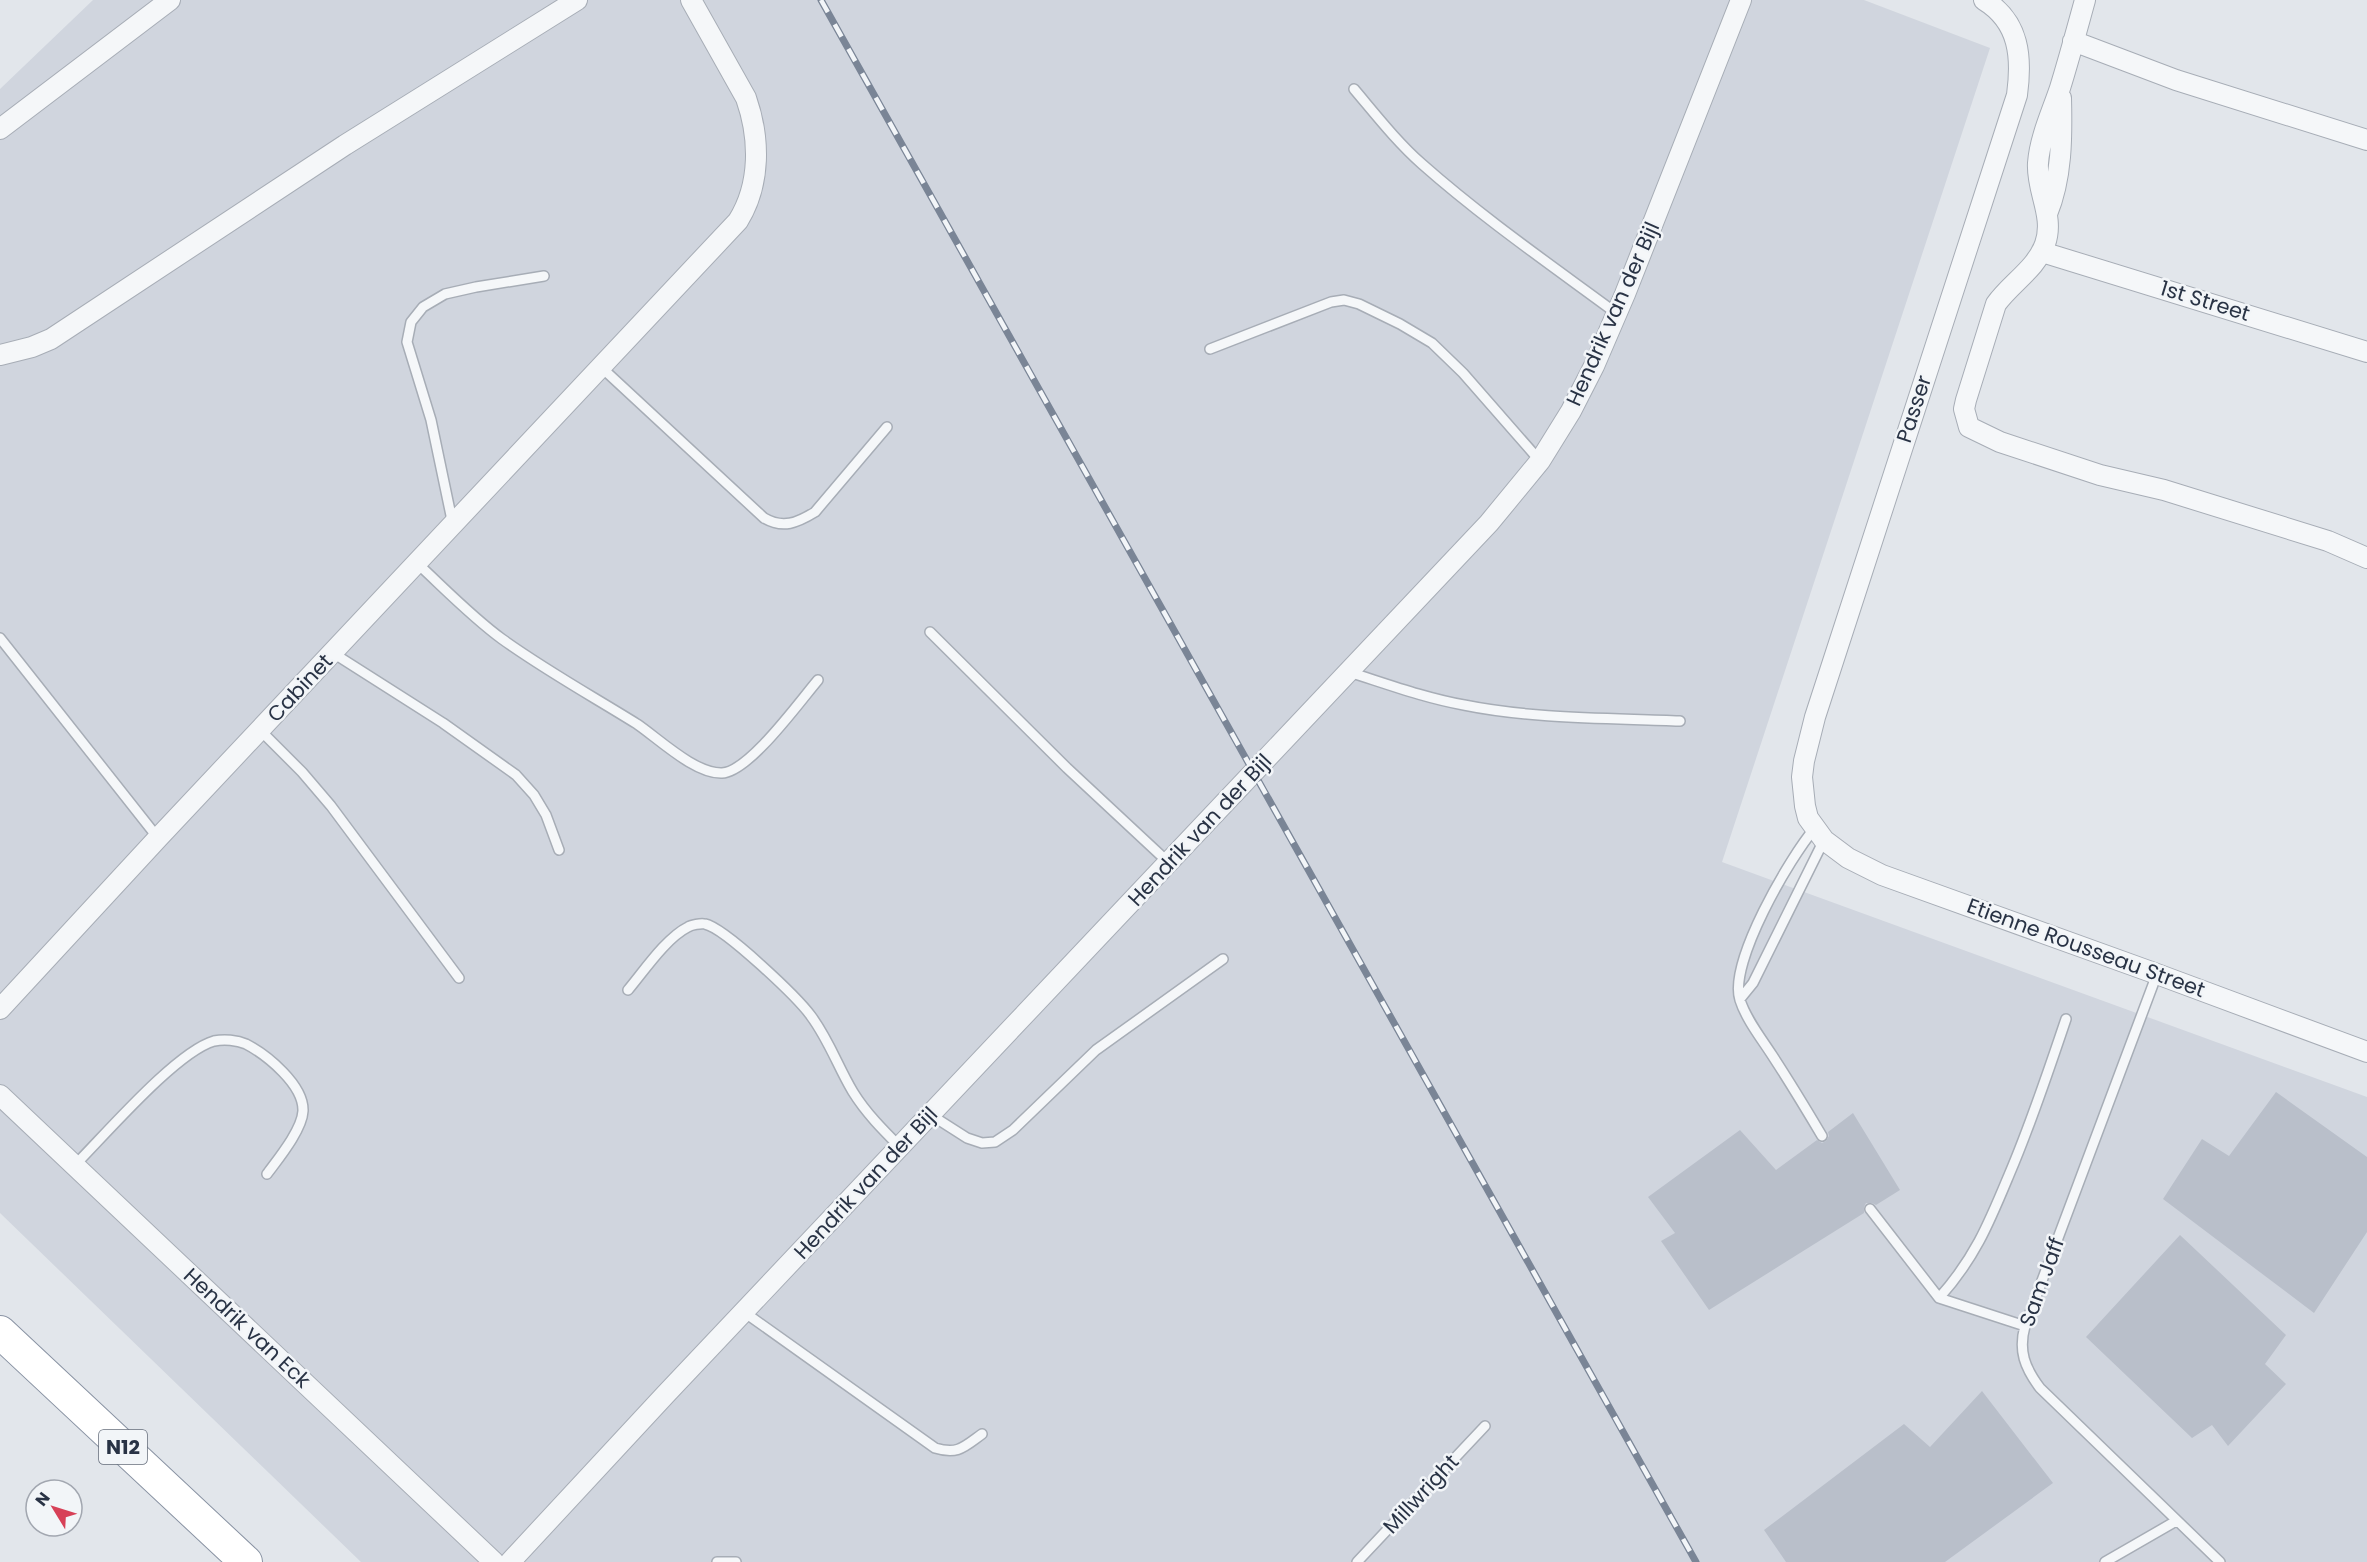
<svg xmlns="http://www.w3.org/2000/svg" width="2367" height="1562" font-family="Poppins,sans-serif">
	<rect width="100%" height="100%" fill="#e2e6eb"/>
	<!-- built -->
	<path fill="#d0d5de" d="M93,0h1771l126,48 -268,814 645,235v465h-2006l-361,-349v-1124z"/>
	<!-- building -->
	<path fill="#b9bfca" d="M2276,1092l91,65v75l-53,81 -151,-114 39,-60 27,17z
		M1853,1113l47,77 -24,15 -4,-2h-6l-2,4v6l-155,97 -48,-69 14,-8 -27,-36 92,-67 36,40 41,-30 5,3 4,-2 3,-5 -1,-4z
		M2180,1235l106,100 -21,29 21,20 -58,62 -16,-21 -20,13 -106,-101z
		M1982,1391l71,92 -108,79h-159l-22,-32 140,-106 26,23z"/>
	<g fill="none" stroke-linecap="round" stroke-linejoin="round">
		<defs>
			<path id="service" d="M1354,89c22,26 43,53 68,75 61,54 129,101 194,149
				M1210,349l121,-47 13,-2 15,4 41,20 32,19 31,30 77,88
				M601,367l163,151c19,11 33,5 51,-6l72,-85
				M453,525l-22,-105 -24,-78 4,-20 12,-15 22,-13 31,-7 68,-11
				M418,564c27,25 54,53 84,75 43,31 90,57 135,85 22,15 58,50 85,49 27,-1 78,-72 96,-93
				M930,632l137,136 102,95
				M0,638l158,200
				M333,653l110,70 73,52 18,20 12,20 13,35
				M1349,672c38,12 76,26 115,33 69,14 145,13 216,16
				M260,730l42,42 29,34 128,172
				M1815,828c-25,29 -87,135 -75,172 6,19 21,38 32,55 17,26 34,54 50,81
				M2157,974l-132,352c-7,25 0,42 15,62l180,174
				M628,990c16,-19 38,-52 60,-63 3,-2 13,-4 17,-3 20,4 93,74 106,92 18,24 27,51 42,76 13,21 30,38 47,55
				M1740,999l13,-16 71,-143
				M931,1115l36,23 15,5 13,-1 18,-12 83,-80 127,-91
				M75,1165c30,-30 101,-113 139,-124 10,-2 23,-1 32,3 21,11 58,41 57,67 -1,19 -25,48 -36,63
				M1870,1209l69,89 86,28
				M1939,1298c36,-40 50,-75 70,-123 22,-51 39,-103 57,-156
				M744,1312l191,136c23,7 29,-1 47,-14
				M717,1562h19
				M1357,1562l128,-136
				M2105,1562l71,-41"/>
			<path id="minor" d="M1984,0c36,22 38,58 33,95l-202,622 -11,44 -2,16 3,29 3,12 16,22 24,18 34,17 275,99 210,78
				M2085,0c-8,29 -16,59 -25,88 -8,24 -20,49 -22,75 -2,28 17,53 7,81 -9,25 -34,39 -49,60l-30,96 -2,9 5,18 31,15 100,33 64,15 164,51 39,17
				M2073,41l103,39 191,60
				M0,129l170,-129
				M2047,214c15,-36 15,-77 14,-116
				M2042,252l325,100
				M0,355l32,-8 19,-8 294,-194 232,-145
				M0,1009l158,-171 580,-617c23,-37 22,-83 8,-123l-55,-98
				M0,1095l494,467
				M510,1562l155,-167 824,-872 51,-62 31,-50 23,-45 31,-72 116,-294"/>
			<path id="trunk" d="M0,1332l246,230"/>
		</defs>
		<!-- service casing -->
		<use href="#service" stroke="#a7adb6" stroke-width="12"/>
		<!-- minor casing -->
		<use href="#minor" stroke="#a7adb6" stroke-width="22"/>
		<!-- trunk casing -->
		<use href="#trunk" stroke="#8993a3" stroke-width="34"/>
		<!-- service -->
		<use href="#service" stroke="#f5f7f9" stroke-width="9"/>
		<!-- minor -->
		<use href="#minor" stroke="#f5f7f9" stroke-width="20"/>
		<!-- trunk -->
		<use href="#trunk" stroke="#fff" stroke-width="32"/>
		<defs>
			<path id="rail" d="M821,0l875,1562"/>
		</defs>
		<!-- rail casing -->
		<use href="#rail" stroke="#7a8596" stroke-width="7"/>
		<!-- rail -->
		<use href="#rail" stroke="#f2f5f8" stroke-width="4.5" stroke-dasharray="14" stroke-linecap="butt"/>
	</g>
	<g text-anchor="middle" stroke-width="5" stroke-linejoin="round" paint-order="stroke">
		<!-- shield labels -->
		<rect fill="#f2f5f8" stroke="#656d7b" stroke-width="1.5" x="99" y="1430" width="48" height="34" rx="4.5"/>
		<g font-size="20" font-weight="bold" fill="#293345">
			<text x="123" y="1454">N12</text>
		</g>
		<!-- street labels -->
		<g font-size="21" fill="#293345" stroke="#f2f5f8">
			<text transform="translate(2205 301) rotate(17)" y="7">1st Street</text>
			<text transform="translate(1613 314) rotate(-66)" y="7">Hendrik van der Bijl</text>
			<text transform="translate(1914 409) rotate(-72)" y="7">Passer</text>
			<text transform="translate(300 688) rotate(-47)" y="7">Cabinet</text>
			<text transform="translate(1200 830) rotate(-47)" y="7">Hendrik van der Bijl</text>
			<text transform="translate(2086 948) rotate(20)" y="7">Etienne Rousseau Street</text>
			<text transform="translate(866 1183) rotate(-47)" y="7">Hendrik van der Bijl</text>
			<text transform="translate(2042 1282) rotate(-70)" y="7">Sam Jaff</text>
			<text transform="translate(247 1328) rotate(43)" y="7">Hendrik van Eck</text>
			<text transform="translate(1421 1494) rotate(-47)" y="7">Millwright</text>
		</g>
	</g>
	<!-- north arrow -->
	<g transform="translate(54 1508) rotate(308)"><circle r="28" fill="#f2f5f8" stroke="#a2a7b0" stroke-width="1.5"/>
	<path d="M0-4.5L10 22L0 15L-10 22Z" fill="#d74057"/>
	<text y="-9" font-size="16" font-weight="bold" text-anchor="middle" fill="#293345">N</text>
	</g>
</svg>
